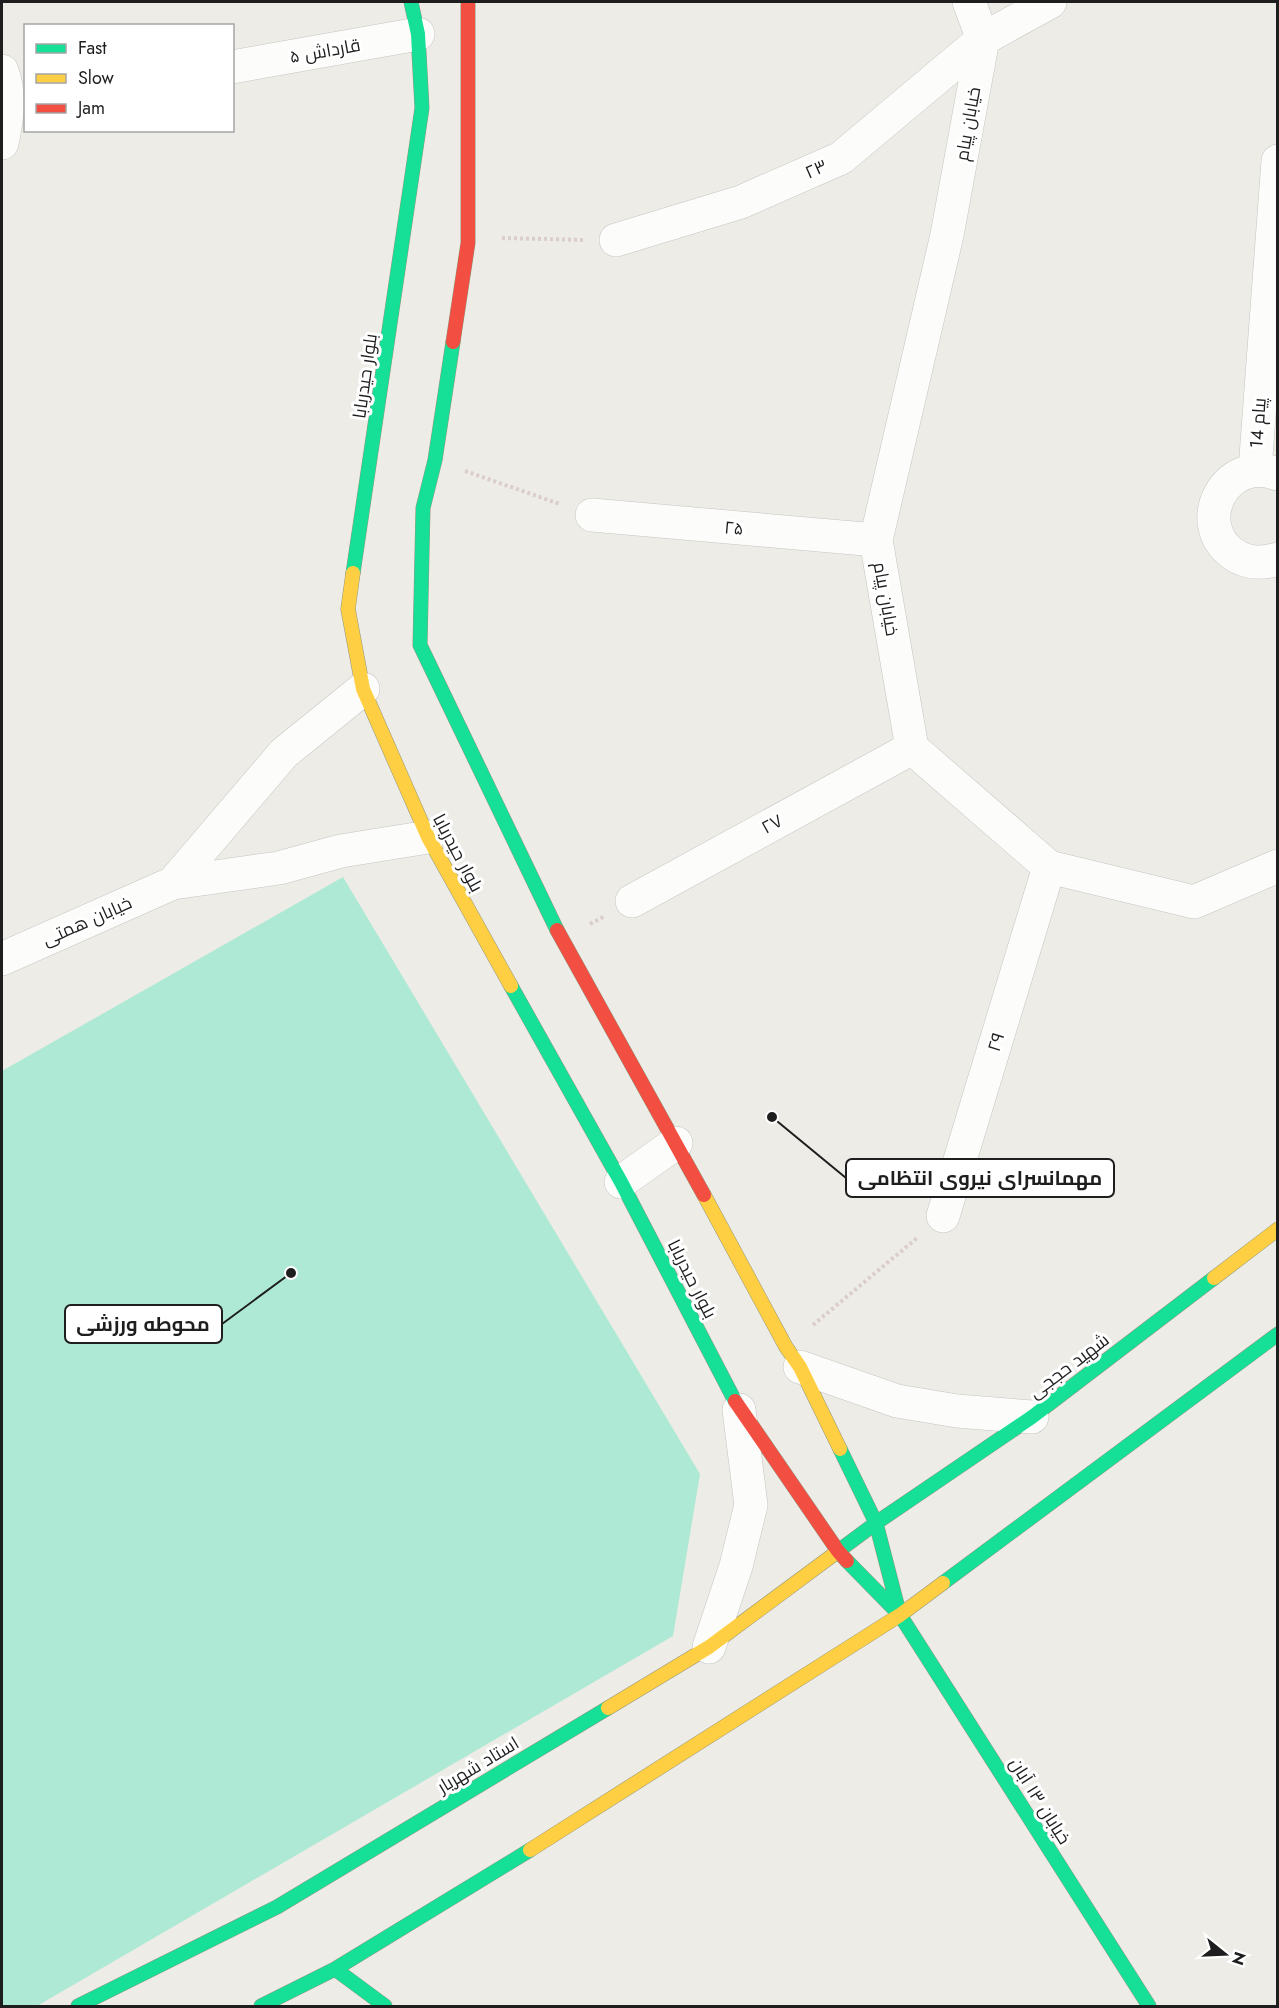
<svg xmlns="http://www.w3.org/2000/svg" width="1279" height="2008" font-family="Jost,Cairo,sans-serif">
	<rect width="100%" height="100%" fill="#edece6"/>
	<!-- pitch -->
	<path fill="#ade9d4" d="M343,877l357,597 -27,162 -636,370h-35v-935z"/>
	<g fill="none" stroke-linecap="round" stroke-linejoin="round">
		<defs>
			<path id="street" d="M969,2l14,37 -36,196 -71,305 36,208 137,119 145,35 84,-36
				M232,67l186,-33
				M2,71c9,23 5,49 0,72
				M616,240l125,-38 100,-44 142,-119 67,-37
				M1255,470l23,-309
				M1277,474c-51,-20 -87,49 -44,80 14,10 29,10 45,5
				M592,515l284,25
				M173,883l111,-130 79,-64
				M632,901l280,-153
				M2,959l171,-76 106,-15 62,-17 87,-14
				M621,1182l55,-39
				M943,1216l106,-349
				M800,1367l97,34 60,10 75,6
				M709,1647l27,-81 15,-61 -12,-95"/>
			<path id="fast" d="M453,342l-18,118 -12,48 -3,137 137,285
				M353,573l69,-465 -4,-74 -7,-32
				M511,986l110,196 114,219
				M840,1449l36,74 23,89
				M833,1555l43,-32 156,-106 182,-139
				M847,1561l53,54 249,391
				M943,1583l335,-249
				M335,1969l50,37
				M78,2006l199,-99 331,-199
				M261,2006l74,-37 195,-119"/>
			<path id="slow" d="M353,573l-5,36 15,80 65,148 83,149
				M704,1195l82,152 14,20 40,82
				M1214,1278l64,-49
				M608,1708l101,-61 124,-92
				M530,1850l370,-235 43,-32"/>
			<path id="jam" d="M453,342l15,-99v-241
				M557,930l147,265
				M735,1401l103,150 9,10"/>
		</defs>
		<!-- street casing -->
		<use href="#street" stroke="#c5c5c2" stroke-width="34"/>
		<!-- fast casing -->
		<use href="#fast" stroke="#93977e" stroke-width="15"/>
		<!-- slow casing -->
		<use href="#slow" stroke="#93977e" stroke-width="15"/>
		<!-- jam casing -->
		<use href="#jam" stroke="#93977e" stroke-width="15"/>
		<!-- path -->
		<path stroke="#dbcdc9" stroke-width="4" stroke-dasharray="3 3" stroke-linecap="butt" d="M502,238l83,2
			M465,471l95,33
			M590,924l15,-8
			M813,1325l104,-87"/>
		<!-- street -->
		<use href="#street" stroke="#fcfcfb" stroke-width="33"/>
		<!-- fast -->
		<use href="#fast" stroke="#16e098" stroke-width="14"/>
		<!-- slow -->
		<use href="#slow" stroke="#ffcf43" stroke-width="14"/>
		<!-- jam -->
		<use href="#jam" stroke="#f24e42" stroke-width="14"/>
	</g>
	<g text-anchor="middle" stroke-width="6" stroke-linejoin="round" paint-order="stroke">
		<!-- street labels -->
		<g font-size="18" fill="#1e1e1e" stroke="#fff">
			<text transform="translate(325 51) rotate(-10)" y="6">۵ قارداش</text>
			<text transform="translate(968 124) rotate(-80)" y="6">خیابان پیام</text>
			<text transform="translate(816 169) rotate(-24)" y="6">۲۳</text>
			<text transform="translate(365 376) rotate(-82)" y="6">بلوار حیدربابا</text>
			<text transform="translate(1258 423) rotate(-86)" y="6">پیام 14</text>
			<text transform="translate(734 528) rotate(5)" y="6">۲۵</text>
			<text transform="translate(886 599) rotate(80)" y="6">خیابان پیام</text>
			<text transform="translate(772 824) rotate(-29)" y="6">۲۷</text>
			<text transform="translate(458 853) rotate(62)" y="6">بلوار حیدربابا</text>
			<text transform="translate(87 921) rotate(-24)" y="6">خیابان همتی</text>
			<text transform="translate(996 1042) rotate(-73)" y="6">۲۹</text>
			<text transform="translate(692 1279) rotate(63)" y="6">بلوار حیدربابا</text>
			<text transform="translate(1069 1366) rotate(-37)" y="6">شهید حججی</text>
			<text transform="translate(478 1765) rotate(-31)" y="6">استاد شهریار</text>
			<text transform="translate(1040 1801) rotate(58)" y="6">خیابان ۱۳ آبان</text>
		</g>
	</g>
	<!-- callouts -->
	<path fill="none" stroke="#1e1e1e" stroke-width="2" d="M772 1117L846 1178M291 1273L222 1324"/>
	<g fill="#1e1e1e" stroke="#fff" stroke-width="2">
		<circle cx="772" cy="1117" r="6"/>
		<circle cx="291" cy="1273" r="6"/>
	</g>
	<g fill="#fff" stroke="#1e1e1e" stroke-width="2">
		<rect x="846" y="1159" width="268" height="38" rx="6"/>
		<rect x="65" y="1305" width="157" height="38" rx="6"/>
	</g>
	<g font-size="20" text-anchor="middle" font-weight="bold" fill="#1e1e1e">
		<text x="980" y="1185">مهمانسرای نیروی انتظامی</text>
		<text x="143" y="1331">محوطه ورزشی</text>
	</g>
	<!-- border -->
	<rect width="1279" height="2008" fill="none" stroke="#1e1e1e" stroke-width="6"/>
	<!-- legend -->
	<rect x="24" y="24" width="210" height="108" fill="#ffffff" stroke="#a5a5a5" stroke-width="1.5"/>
	<rect x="36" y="44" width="30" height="9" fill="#16e098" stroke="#a5a5a5" stroke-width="1.5"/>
	<text x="78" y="54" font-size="18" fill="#1e1e1e">Fast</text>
	<rect x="36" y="74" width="30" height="9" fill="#ffcf43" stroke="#a5a5a5" stroke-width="1.5"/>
	<text x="78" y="84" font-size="18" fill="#1e1e1e">Slow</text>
	<rect x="36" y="104" width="30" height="9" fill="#f24e42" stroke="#a5a5a5" stroke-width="1.5"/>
	<text x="78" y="114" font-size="18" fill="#1e1e1e">Jam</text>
	<!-- north arrow -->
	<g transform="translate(1225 1954) rotate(108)" stroke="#ffffff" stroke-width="4.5" paint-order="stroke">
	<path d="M0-4.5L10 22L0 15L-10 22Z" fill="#1e1e1e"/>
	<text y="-9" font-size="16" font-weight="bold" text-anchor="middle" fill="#1e1e1e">N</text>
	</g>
</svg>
